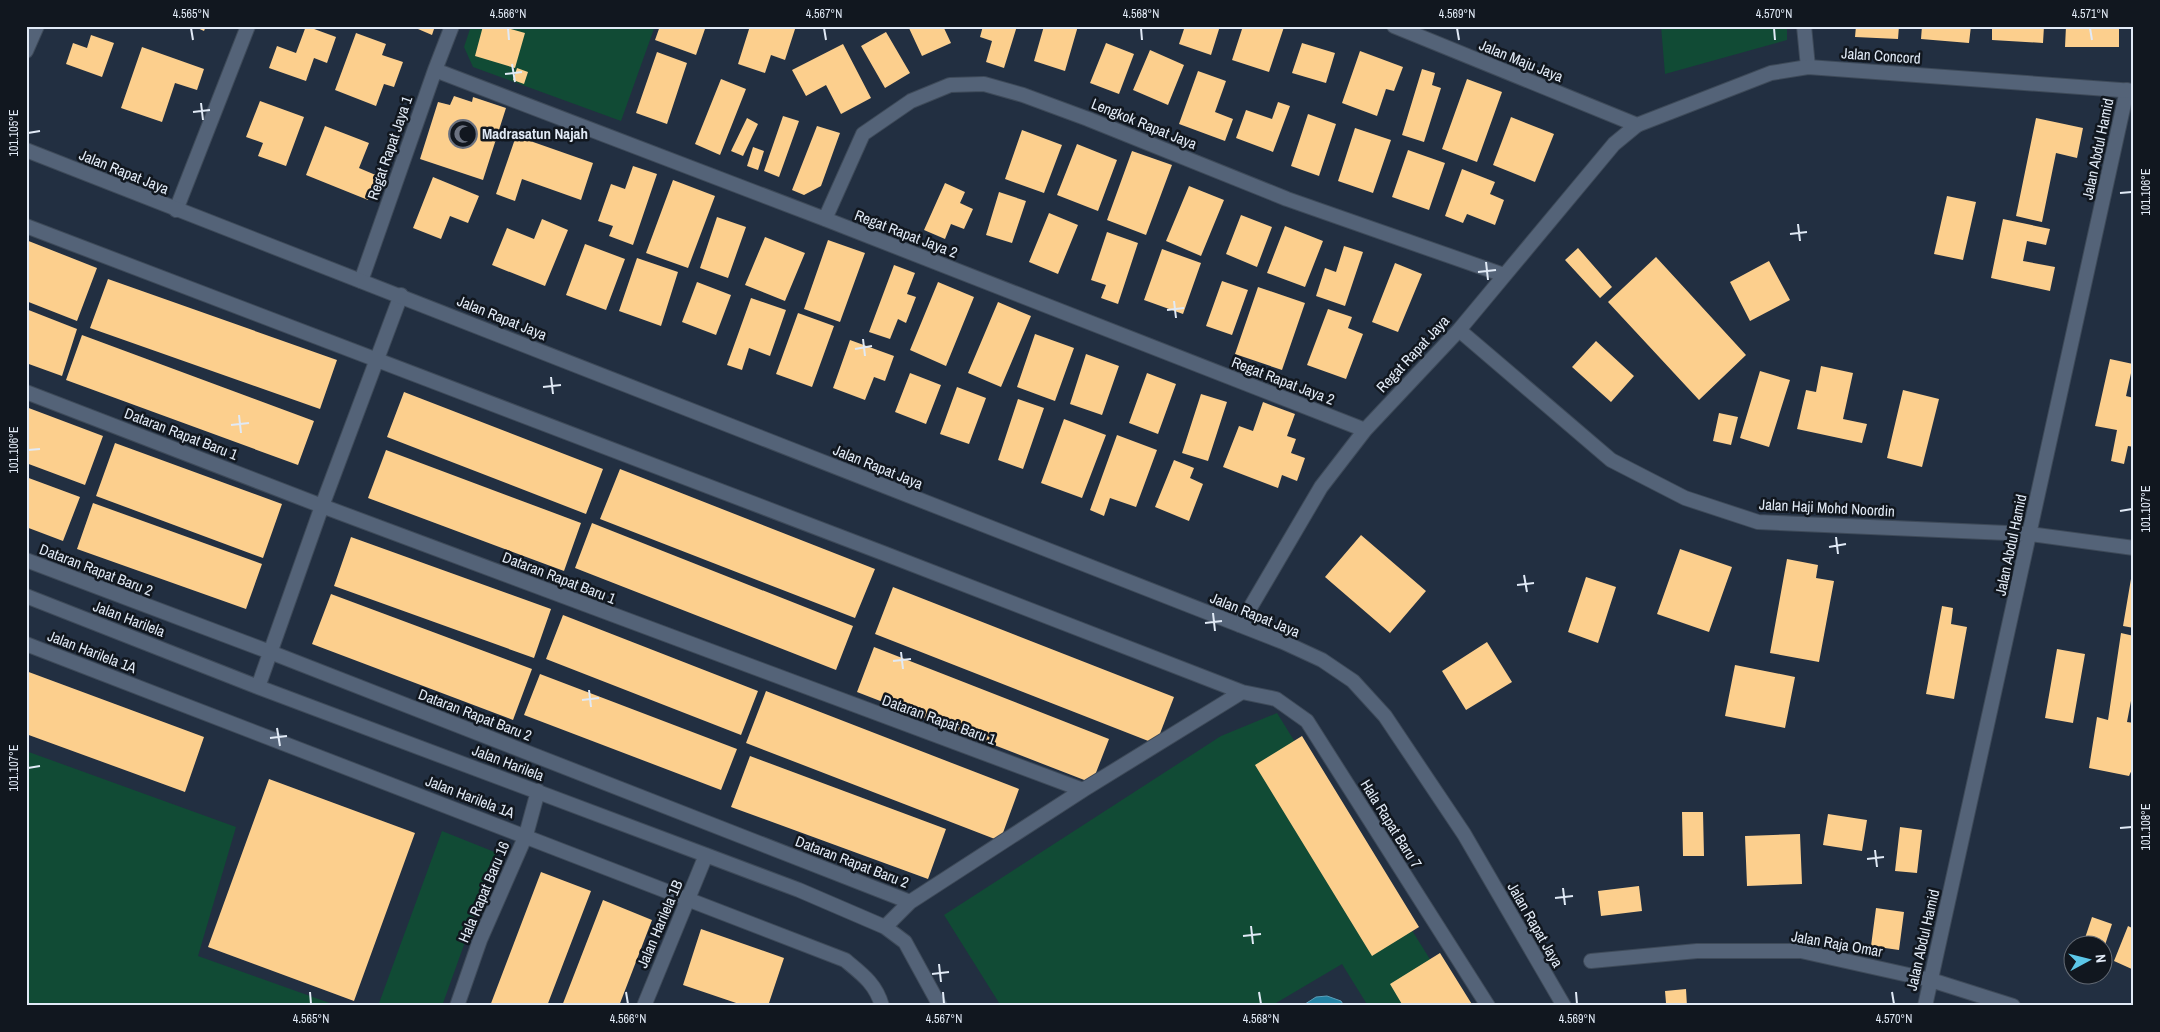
<svg xmlns="http://www.w3.org/2000/svg" width="2160" height="1032" font-family="'Archivo Narrow',sans-serif">
	<rect width="100%" height="100%" fill="#222f41"/>
	<!-- green -->
	<path fill="#114b35" d="M471,26h184l-34,95 -148,-54 -9,-20z
		M1661,26h126v14l-122,34z
		M1277,713l182,293h-91l-26,-42 -71,42h-270l-57,-91 277,-179z
		M26,751l210,76 -38,129 140,50h-312z
		M442,831l55,22 -55,153h-64z"/>
	<!-- water -->
	<path fill="#2280a1" stroke="#5ba0ba" d="M1327,996l14,5 3,5h-42l14,-9z"/>
	<!-- building -->
	<path fill="#fccf8d" d="M193,26h13l-2,5z
		M306,26l30,11 -9,26 -13,-5 -8,23 -37,-13 8,-22 19,7z
		M411,26h24l-3,9z
		M483,26h17l25,7 -10,35 -40,-12z
		M660,26h46l-10,29 -41,-15z
		M750,26h46l-11,34 -14,-5 -6,18 -27,-9z
		M908,26h35l8,17 -29,13z
		M983,26h34l-13,42 -18,-6 6,-21 -12,-4z
		M1044,26h34l-13,45 -31,-10z
		M1185,26h35l-9,29 -32,-11z
		M1243,26l41,1 -15,45 -37,-12z
		M1856,26h43l-1,13 -43,-2z
		M1922,26h49l-2,17 -48,-4z
		M1992,26h52l-1,17 -51,-3z
		M2066,26h53v21h-54z
		M2132,31h2v18h-2z
		M886,32l24,41 -25,15 -24,-42z
		M356,33l30,11 -4,11 21,7 -9,25 -10,-3 -8,22 -41,-16z
		M91,35l23,8 -12,34 -36,-13 7,-21 14,5z
		M1106,43l28,11 -15,40 -29,-11z
		M1302,43l33,10 -9,30 -34,-10z
		M843,44l28,54 -30,16 -15,-29 -20,11 -14,-26z
		M142,47l62,22 -7,21 -22,-7 -13,39 -41,-14z
		M1150,50l34,15 -16,40 -35,-15z
		M1360,51l43,16 -9,24 -8,-2 -9,27 -35,-13z
		M657,52l30,11 -20,61 -31,-11z
		M517,68l11,4 -4,12 -11,-4z
		M1422,69l13,4 -3,12 9,3 -17,54 -22,-7z
		M1198,71l28,10 -11,31 18,7 -8,22 -46,-17z
		M721,79l25,10 -26,66 -25,-11z
		M1467,79l35,13 -25,70 -35,-13z
		M454,96l18,6 1,-5 33,11 -23,72 -63,-21 18,-57 12,3z
		M260,101l44,16 -18,49 -28,-10 5,-13 -17,-6z
		M1278,102l12,4 -17,46 -37,-14 10,-28 26,9z
		M1308,114l28,10 -17,52 -28,-10z
		M783,116l16,5 -20,56 -15,-6z
		M1511,117l43,17 -19,48 -42,-17z
		M747,118l11,6 -15,32 -12,-5z
		M2036,118l47,10 -6,30 -21,-5 -14,69 -26,-6z
		M325,126l44,17 -10,25 19,8 -10,24 -62,-25z
		M817,126l23,7 -19,53 -17,9 -12,-5z
		M1355,128l36,12 -18,53 -35,-12z
		M1022,130l40,15 -18,48 -39,-14z
		M516,136l77,27 -12,37 -59,-21 -7,22 -19,-7z
		M1077,144l40,16 -19,51 -41,-16z
		M753,147l11,4 -6,19 -11,-4z
		M1408,150l37,13 -16,47 -37,-13z
		M1132,151l40,14 -26,70 -39,-15z
		M633,166l24,8 -24,71 -24,-9 4,-10 -15,-5 13,-37 14,5z
		M1462,169l33,13 -5,12 14,6 -9,25 -28,-11 -4,9 -18,-7z
		M433,177l46,19 -11,27 -18,-7 -9,23 -28,-11z
		M673,180l42,16 -27,72 -42,-15z
		M945,183l20,9 -5,11 13,6 -9,20 -13,-5 -6,15 -21,-9z
		M1189,186l35,14 -23,56 -35,-15z
		M999,192l27,9 -14,42 -26,-8z
		M1947,196l29,6 -13,58 -29,-6z
		M1049,213l29,12 -20,49 -29,-12z
		M1241,215l31,12 -15,40 -31,-13z
		M717,217l29,10 -18,51 -28,-10z
		M542,219l26,11 -23,56 -53,-21 15,-37 27,11z
		M2003,219l47,10 -4,16 -19,-4 -4,20 32,6 -5,24 -59,-13z
		M1285,226l38,15 -18,46 -38,-14z
		M1107,232l31,11 -20,61 -17,-6 5,-13 -15,-5z
		M765,237l40,16 -20,48 -40,-16z
		M26,240l71,28 -20,53 -51,-20z
		M828,240l37,13 -25,69 -36,-13z
		M585,244l40,15 -19,51 -40,-15z
		M1344,246l19,6 -18,54 -29,-10 9,-28 11,4z
		M1578,248l34,39 -12,11 -35,-38z
		M1162,249l39,14 -18,51 -39,-14z
		M1656,257l90,98 -47,45 -91,-98z
		M637,258l41,14 -17,54 -42,-15z
		M1769,261l21,39 -40,21 -20,-39z
		M1395,263l27,11 -24,58 -26,-10z
		M894,265l21,8 -8,21 9,3 -10,26 -8,-4 -8,20 -21,-7z
		M108,279l229,81 -17,49 -230,-81z
		M1222,281l26,9 -16,45 -26,-9z
		M697,282l34,13 -15,40 -34,-13z
		M938,282l36,15 -28,69 -36,-16z
		M1258,287l47,16 -23,67 -47,-16z
		M751,298l35,12 -16,46 -21,-8 -7,22 -15,-5z
		M998,302l33,14 -30,71 -33,-14z
		M26,309l51,20 -15,47 -36,-13z
		M1328,309l24,8 -4,11 15,6 -17,45 -39,-14z
		M798,313l36,13 -22,61 -36,-13z
		M1035,334l39,14 -19,53 -38,-14z
		M82,335l232,86 -16,44 -232,-85z
		M850,340l44,16 -9,25 -11,-4 -9,23 -32,-12z
		M1596,341l38,35 -23,26 -39,-35z
		M1086,354l33,12 -17,49 -32,-11z
		M2110,359l23,5 -7,32 8,2v49l-6,-1 -4,18 -13,-3 6,-31 -22,-4z
		M1821,366l32,7 -10,46 24,5 -5,19 -65,-14 9,-39 10,2z
		M1760,371l30,9 -21,67 -29,-9z
		M910,373l31,12 -15,39 -31,-12z
		M1147,373l29,11 -18,50 -29,-11z
		M957,387l29,11 -17,46 -29,-10z
		M1903,390l36,9 -17,68 -35,-9z
		M404,392l199,77 -17,45 -199,-77z
		M1201,394l26,8 -19,59 -26,-8z
		M1018,399l26,9 -21,61 -25,-9z
		M1263,402l32,12 -8,22 9,3 -5,14 14,5 -8,23 -15,-6 -4,13 -55,-21 16,-41 14,5z
		M26,407l77,29 -18,49 -59,-22z
		M1719,413l19,4 -7,28 -18,-4z
		M1064,419l42,16 -24,63 -41,-15z
		M1117,435l40,15 -21,57 -26,-9 -6,18 -14,-6z
		M115,443l167,61 -19,54 -167,-62z
		M386,450l195,73 -17,48 -196,-73z
		M1174,460l20,8 -4,10 13,6 -14,37 -34,-14z
		M620,469l255,100 -20,49 -255,-99z
		M26,477l54,20 -17,44 -37,-14z
		M93,503l169,61 -16,45 -169,-60z
		M592,523l261,103 -17,44 -261,-102z
		M1361,535l65,56 -36,42 -65,-56z
		M351,537l200,72 -17,49 -200,-72z
		M1680,549l52,18 -23,65 -52,-18z
		M1787,559l31,6 -2,13 18,3 -15,81 -49,-9z
		M2132,573h2v55l-11,-2z
		M1586,577l30,10 -18,56 -30,-11z
		M893,587l281,110 -18,47 -281,-110z
		M331,594l201,75 -19,51 -201,-76z
		M1942,606l11,2 -2,16 16,3 -13,72 -28,-5z
		M563,615l195,76 -17,44 -195,-76z
		M2121,633l13,3v49l-7,37 7,1v42l-5,11 -40,-8 8,-51 11,3z
		M1487,642l25,40 -46,28 -24,-39z
		M874,647l235,92 -17,44 -235,-91z
		M2057,649l28,5 -12,69 -28,-5z
		M1735,665l60,12 -10,51 -60,-12z
		M26,671l178,66 -19,55 -159,-58z
		M540,674l197,75 -16,41 -197,-75z
		M766,691l253,98 -19,52 -254,-98z
		M1302,736l117,191 -47,29 -117,-191z
		M750,756l196,73 -18,50 -197,-72z
		M269,779l146,54 -61,168 -146,-54z
		M1682,812h21l1,44h-21z
		M1828,814l39,6 -5,31 -39,-6z
		M1900,827l22,3 -5,43 -22,-2z
		M1800,834l2,50 -55,2 -2,-50z
		M541,872l50,19 -44,115h-57z
		M1639,886l3,25 -41,5 -3,-25z
		M603,900l49,20 -33,86h-57z
		M1876,908l28,4 -5,38 -28,-4z
		M2092,917l20,7 -9,27 -1,-7h-19z
		M2128,926l6,3v41l-20,-9z
		M701,929l83,29 -16,48h-23l-62,-21z
		M1440,953l33,53h-70l-13,-22z
		M1686,989l1,17h-39l18,-3 -1,-12z"/>
	<g fill="none" stroke-linecap="round" stroke-linejoin="round">
		<defs>
			<path id="minor" d="M1804,26l4,41
				M26,51l11,-25
				M435,70l390,149 540,211
				M176,210l72,-184
				M825,219l38,-85 48,-33 39,-16 34,-1 39,11 65,24 199,80 217,76
				M26,226l857,327 359,139 34,7 31,22 181,285
				M361,281l74,-211 17,-44
				M1459,330l152,130 74,38 73,24 272,12 104,14
				M26,392l296,114 761,284
				M26,560l244,92 640,250
				M26,596l232,91 541,203 86,37 20,15 35,64
				M1240,625l81,-138 44,-57 94,-100 155,-186 23,-19
				M26,644l819,316c17,14 31,24 37,46
				M258,687l64,-181 79,-211
				M885,927l25,-25 173,-112 159,-98
				M1591,961l106,-10h104l130,29 82,26
				M457,1006l23,-66 46,-105 12,-44
				M644,1006l62,-151
				M1925,1006l202,-916"/>
			<path id="tertiary" d="M1394,26l243,99 134,-52 37,-6 326,24
				M26,150l1257,492 39,18 31,21 32,35 79,118 100,172"/>
		</defs>
		<!-- minor casing -->
		<use href="#minor" stroke="#3e4a59" stroke-width="16"/>
		<!-- tertiary casing -->
		<use href="#tertiary" stroke="#3e4a59" stroke-width="16"/>
		<!-- minor -->
		<use href="#minor" stroke="#546378" stroke-width="14"/>
		<!-- tertiary -->
		<use href="#tertiary" stroke="#546378" stroke-width="14"/>
	</g>
	<!-- ticks -->
	<path fill="none" stroke="#e1eaf6" stroke-width="2" d="M191,28l2,12M508,28l1,12M824,28l2,12M1141,28l1,12M1457,28l2,12M1774,28l1,12M2090,28l2,12M512,64l3,18M505,74l17,-2M201,103l2,17M193,112l17,-2M28,133l12,-2M2120,193l12,-1M1798,224l2,17M1790,234l17,-2M1486,262l2,18M1478,272l18,-2M1174,301l2,17M1167,310l17,-2M863,339l2,17M855,349l17,-3M551,377l2,17M543,387l18,-2M239,415l2,18M231,425l18,-2M28,450l12,-1M2120,511l12,-2M1836,537l2,17M1829,547l17,-3M1524,575l3,17M1517,585l17,-2M1213,613l2,18M1205,623l17,-2M901,652l2,17M893,661l18,-2M589,690l2,17M582,700l17,-2M277,728l3,18M270,738l17,-2M28,768l12,-2M2120,828l12,-1M1875,850l2,17M1867,859l17,-2M1563,888l2,17M1555,898l18,-2M1251,926l2,18M1243,936l18,-2M939,964l2,18M932,974l17,-2M310,992l1,12M626,992l2,12M943,992l1,12M1259,992l2,12M1576,992l1,12M1892,992l2,12"/>
	<!-- icons -->
	<defs>
		<symbol id="mosque-ring" viewBox="-11 -11 22 22"><circle r="9.5" fill="#11171f" stroke="#6b7280" stroke-width="1.5"/><path d="M3.5-4.9A6 6 0 1 0 3.5 4.9A5 5 0 1 1 3.5-4.9Z" fill="#6b7280"/></symbol>
	</defs>
	<g fill-rule="evenodd">
		<use href="#mosque-ring" x="447" y="118" width="32" height="32"/>
	</g>
	<g text-anchor="middle" stroke-width="5" stroke-linejoin="round" paint-order="stroke">
		<!-- street labels -->
		<g font-size="15" fill="#e1eaf6" stroke="#11171f">
			<text transform="translate(1881 56) rotate(4)" y="5">Jalan Concord</text>
			<text transform="translate(1521 61) rotate(22)" y="5">Jalan Maju Jaya</text>
			<text transform="translate(1144 124) rotate(22)" y="5">Lengkok Rapat Jaya</text>
			<text transform="translate(390 148) rotate(-71)" y="5">Regat Rapat Jaya 1</text>
			<text transform="translate(2098 149) rotate(-78)" y="5">Jalan Abdul Hamid</text>
			<text transform="translate(124 172) rotate(22)" y="5">Jalan Rapat Jaya</text>
			<text transform="translate(906 234) rotate(21)" y="5">Regat Rapat Jaya 2</text>
			<text transform="translate(502 318) rotate(22)" y="5">Jalan Rapat Jaya</text>
			<text transform="translate(1413 354) rotate(-47)" y="5">Regat Rapat Jaya</text>
			<text transform="translate(1283 381) rotate(21)" y="5">Regat Rapat Jaya 2</text>
			<text transform="translate(181 434) rotate(21)" y="5">Dataran Rapat Baru 1</text>
			<text transform="translate(878 467) rotate(22)" y="5">Jalan Rapat Jaya</text>
			<text transform="translate(1827 508) rotate(3)" y="5">Jalan Haji Mohd Noordin</text>
			<text transform="translate(2011 545) rotate(-78)" y="5">Jalan Abdul Hamid</text>
			<text transform="translate(96 570) rotate(21)" y="5">Dataran Rapat Baru 2</text>
			<text transform="translate(559 578) rotate(21)" y="5">Dataran Rapat Baru 1</text>
			<text transform="translate(1255 615) rotate(22)" y="5">Jalan Rapat Jaya</text>
			<text transform="translate(129 619) rotate(21)" y="5">Jalan Harilela</text>
			<text transform="translate(92 652) rotate(21)" y="5">Jalan Harilela 1A</text>
			<text transform="translate(475 715) rotate(21)" y="5">Dataran Rapat Baru 2</text>
			<text transform="translate(939 720) rotate(20)" y="5">Dataran Rapat Baru 1</text>
			<text transform="translate(508 763) rotate(21)" y="5">Jalan Harilela</text>
			<text transform="translate(470 797) rotate(21)" y="5">Jalan Harilela 1A</text>
			<text transform="translate(1391 824) rotate(58)" y="5">Hala Rapat Baru 7</text>
			<text transform="translate(852 862) rotate(21)" y="5">Dataran Rapat Baru 2</text>
			<text transform="translate(484 892) rotate(-67)" y="5">Hala Rapat Baru 16</text>
			<text transform="translate(660 924) rotate(-67)" y="5">Jalan Harilela 1B</text>
			<text transform="translate(1535 925) rotate(60)" y="5">Jalan Rapat Jaya</text>
			<text transform="translate(1923 940) rotate(-77)" y="5">Jalan Abdul Hamid</text>
			<text transform="translate(1837 944) rotate(10)" y="5">Jalan Raja Omar</text>
		</g>
		<!-- poi labels -->
		<g font-size="15" font-weight="bold" fill="#e1eaf6" stroke="#11171f" text-anchor="start">
			<text x="482" y="139">Madrasatun Najah</text>
		</g>
	</g>
	<!-- border -->
	<rect width="2160" height="1032" fill="none" stroke="#11171f" stroke-width="55"/>
	<!-- north arrow -->
	<g transform="translate(2088 960) rotate(83)"><circle r="24" fill="#11171f" stroke="#646b75"/>
	<path d="M0-4L9 19L0 12L-9 19Z" fill="#5cc7e8"/>
	<text y="-8" font-size="14" font-weight="bold" text-anchor="middle" fill="#e1eaf6">N</text>
	</g>
	<rect x="28" y="28" width="2104" height="976" fill="none" stroke="#e1eaf6" stroke-width="2"/>
	<g font-size="12" text-anchor="middle" fill="#e1eaf6">
		<text x="191" y="18">4.565°N</text>
		<text x="508" y="18">4.566°N</text>
		<text x="824" y="18">4.567°N</text>
		<text x="1141" y="18">4.568°N</text>
		<text x="1457" y="18">4.569°N</text>
		<text x="1774" y="18">4.570°N</text>
		<text x="2090" y="18">4.571°N</text>
		<text transform="translate(14 133) rotate(-90)" y="4">101.105°E</text>
		<text transform="translate(2146 192) rotate(-90)" y="4">101.106°E</text>
		<text transform="translate(14 450) rotate(-90)" y="4">101.106°E</text>
		<text transform="translate(2146 509) rotate(-90)" y="4">101.107°E</text>
		<text transform="translate(14 768) rotate(-90)" y="4">101.107°E</text>
		<text transform="translate(2146 827) rotate(-90)" y="4">101.108°E</text>
		<text x="311" y="1023">4.565°N</text>
		<text x="628" y="1023">4.566°N</text>
		<text x="944" y="1023">4.567°N</text>
		<text x="1261" y="1023">4.568°N</text>
		<text x="1577" y="1023">4.569°N</text>
		<text x="1894" y="1023">4.570°N</text>
	</g>
</svg>
